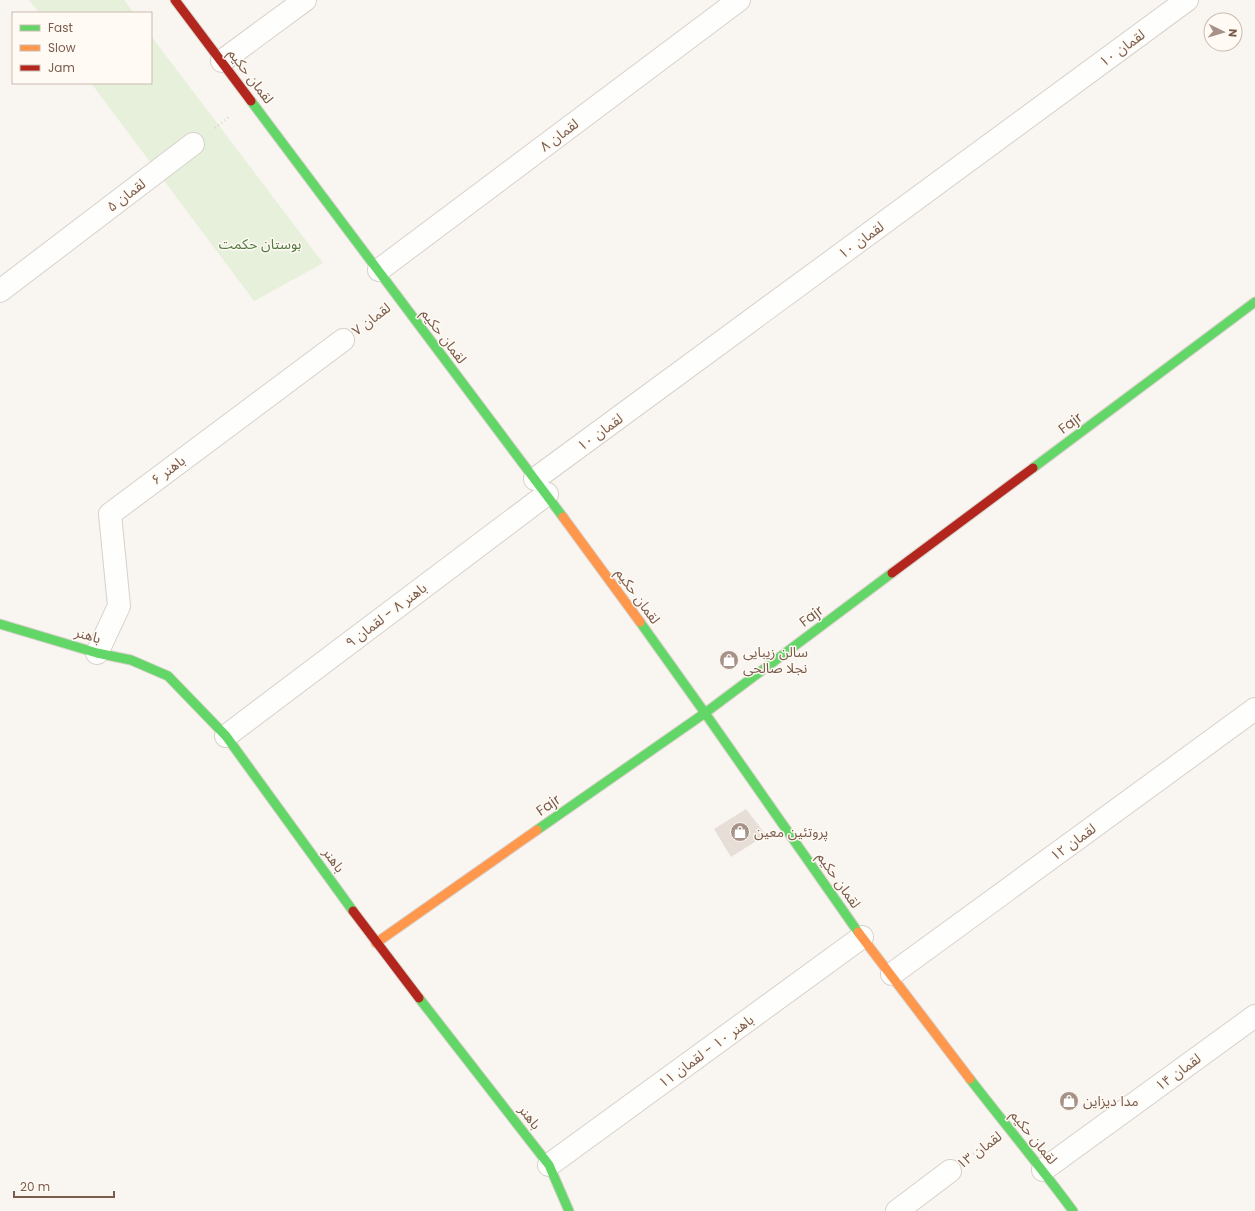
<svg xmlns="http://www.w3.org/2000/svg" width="1255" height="1211" font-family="Poppins,'Noto Sans Arabic',sans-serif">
	<rect width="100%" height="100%" fill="#f9f5f0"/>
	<!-- green -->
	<path fill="#e7f0db" d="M29,0h95l10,13h-95z
		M151,36l172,227 -69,38 -163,-218h60z"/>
	<!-- building -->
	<path fill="#e6ded7" d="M746,809l20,26 -35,22 -17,-28z"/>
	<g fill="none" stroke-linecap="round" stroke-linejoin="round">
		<defs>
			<path id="street" d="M222,61l83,-61
				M379,270l360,-270
				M0,291l193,-147
				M535,479l652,-479
				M97,653l22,-47 -9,-92 233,-174
				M226,736l321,-242
				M892,974l363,-265
				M549,1165l313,-228
				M1043,1170l212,-154
				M897,1211l53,-40"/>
			<path id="fast" d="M251,101l312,416
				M1033,468l222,-166
				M640,622l65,91 153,219
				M0,624l97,29 34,7 37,16 58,60 127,175
				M537,830l168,-117 187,-140
				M419,998l130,167 20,46
				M970,1079c34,44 70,87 103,132"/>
			<path id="slow" d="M563,517l77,105
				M858,932l112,147
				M376,943l161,-113"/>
			<path id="jam" d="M175,0l76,101
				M892,573l141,-105
				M353,911l66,87"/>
		</defs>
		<!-- street casing -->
		<use href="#street" stroke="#d7d1cb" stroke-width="24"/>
		<!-- fast casing -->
		<use href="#fast" stroke="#d9d2cb" stroke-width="11"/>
		<!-- slow casing -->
		<use href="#slow" stroke="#d9d2cb" stroke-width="11"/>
		<!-- jam casing -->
		<use href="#jam" stroke="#d9d2cb" stroke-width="11"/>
		<!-- path -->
		<path stroke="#dcd5d0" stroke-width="2.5" stroke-dasharray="1 3" stroke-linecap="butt" d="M215,128l14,-11
			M365,323l10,-7
			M973,1154l12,-9"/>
		<!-- street -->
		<use href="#street" stroke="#fefefd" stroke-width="22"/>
		<!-- fast -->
		<use href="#fast" stroke="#63d668" stroke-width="9"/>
		<!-- slow -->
		<use href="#slow" stroke="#ff974d" stroke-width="9"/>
		<!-- jam -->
		<use href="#jam" stroke="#b3261e" stroke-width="9"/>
	</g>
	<!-- icons -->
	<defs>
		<symbol id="shop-disc" viewBox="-11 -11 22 22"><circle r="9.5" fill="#a69286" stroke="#fffaf3"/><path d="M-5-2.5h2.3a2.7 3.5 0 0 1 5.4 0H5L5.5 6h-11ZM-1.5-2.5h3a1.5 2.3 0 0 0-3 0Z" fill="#fff"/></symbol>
	</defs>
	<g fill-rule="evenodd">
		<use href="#shop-disc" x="718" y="649" width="22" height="22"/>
		<use href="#shop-disc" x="729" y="821" width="22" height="22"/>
		<use href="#shop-disc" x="1058" y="1090" width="22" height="22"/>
	</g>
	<g text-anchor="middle" stroke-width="3" stroke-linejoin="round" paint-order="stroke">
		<!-- street labels -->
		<g font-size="14" fill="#7a5c4d" stroke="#fffaf3">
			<text transform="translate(1122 48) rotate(-36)" y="5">لقمان ۱۰</text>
			<text transform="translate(251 76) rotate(53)" y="5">لقمان حکیم</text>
			<text transform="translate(559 135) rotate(-37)" y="5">لقمان ۸</text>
			<text transform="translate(126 195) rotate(-37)" y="5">لقمان ۵</text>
			<text transform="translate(861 240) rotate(-36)" y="5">لقمان ۱۰</text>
			<text transform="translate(371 319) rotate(-37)" y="5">لقمان ۷</text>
			<text transform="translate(444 336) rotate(53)" y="5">لقمان حکیم</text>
			<text transform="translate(1070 423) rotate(-37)" y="5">Fajr</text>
			<text transform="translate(600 432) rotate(-36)" y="5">لقمان ۱۰</text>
			<text transform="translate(168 470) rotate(-37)" y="5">باهنر ۶</text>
			<text transform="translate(638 596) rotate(54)" y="5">لقمان حکیم</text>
			<text transform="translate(386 615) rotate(-37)" y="5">باهنر ۸ - لقمان ۹</text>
			<text transform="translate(811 616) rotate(-37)" y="5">Fajr</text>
			<text transform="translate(88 635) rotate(16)" y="5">باهنر</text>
			<text transform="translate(548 805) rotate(-35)" y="5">Fajr</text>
			<text transform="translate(1073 842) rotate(-36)" y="5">لقمان ۱۲</text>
			<text transform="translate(334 860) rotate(54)" y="5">باهنر</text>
			<text transform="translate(839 880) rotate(55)" y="5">لقمان حکیم</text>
			<text transform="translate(706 1051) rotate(-36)" y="5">باهنر ۱۰ - لقمان ۱۱</text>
			<text transform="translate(1178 1072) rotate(-36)" y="5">لقمان ۱۴</text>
			<text transform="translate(530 1117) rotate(52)" y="5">باهنر</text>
			<text transform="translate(1034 1137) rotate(51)" y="5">لقمان حکیم</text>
			<text transform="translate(979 1150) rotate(-37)" y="5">لقمان ۱۳</text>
		</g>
		<!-- park labels -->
		<g font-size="14" fill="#537a41" stroke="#fffaf3">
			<text x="260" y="249">بوستان حکمت</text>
		</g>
		<!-- poi labels -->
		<g font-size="14" fill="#7a5c4d" stroke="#fffaf3" text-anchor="start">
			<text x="743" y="657">سالن زیبایی<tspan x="743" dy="16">نجلا صالحی</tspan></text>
			<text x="754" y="837">پروتئین معین</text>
			<text x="1083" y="1106">مدا دیزاین</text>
		</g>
	</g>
	<!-- legend -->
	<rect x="12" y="12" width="140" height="72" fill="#fffaf3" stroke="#cabbb1"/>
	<rect x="20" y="25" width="20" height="6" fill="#63d668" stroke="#cabbb1"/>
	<text x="48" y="32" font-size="12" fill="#7a5c4d">Fast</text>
	<rect x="20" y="45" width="20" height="6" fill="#ff974d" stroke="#cabbb1"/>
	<text x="48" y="52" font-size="12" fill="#7a5c4d">Slow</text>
	<rect x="20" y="65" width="20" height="6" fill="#b3261e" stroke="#cabbb1"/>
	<text x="48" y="72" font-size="12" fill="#7a5c4d">Jam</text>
	<!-- north arrow -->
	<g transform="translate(1223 32) rotate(95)"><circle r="19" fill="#fffaf3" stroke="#cabbb1"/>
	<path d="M0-3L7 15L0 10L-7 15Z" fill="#a69286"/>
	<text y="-6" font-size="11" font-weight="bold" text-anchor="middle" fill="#7a5c4d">N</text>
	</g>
	<!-- scale -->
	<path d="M14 1191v6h100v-6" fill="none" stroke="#7a5c4d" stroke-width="2"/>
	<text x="20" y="1191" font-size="12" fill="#7a5c4d" stroke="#fffaf3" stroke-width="3" paint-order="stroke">20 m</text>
</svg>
